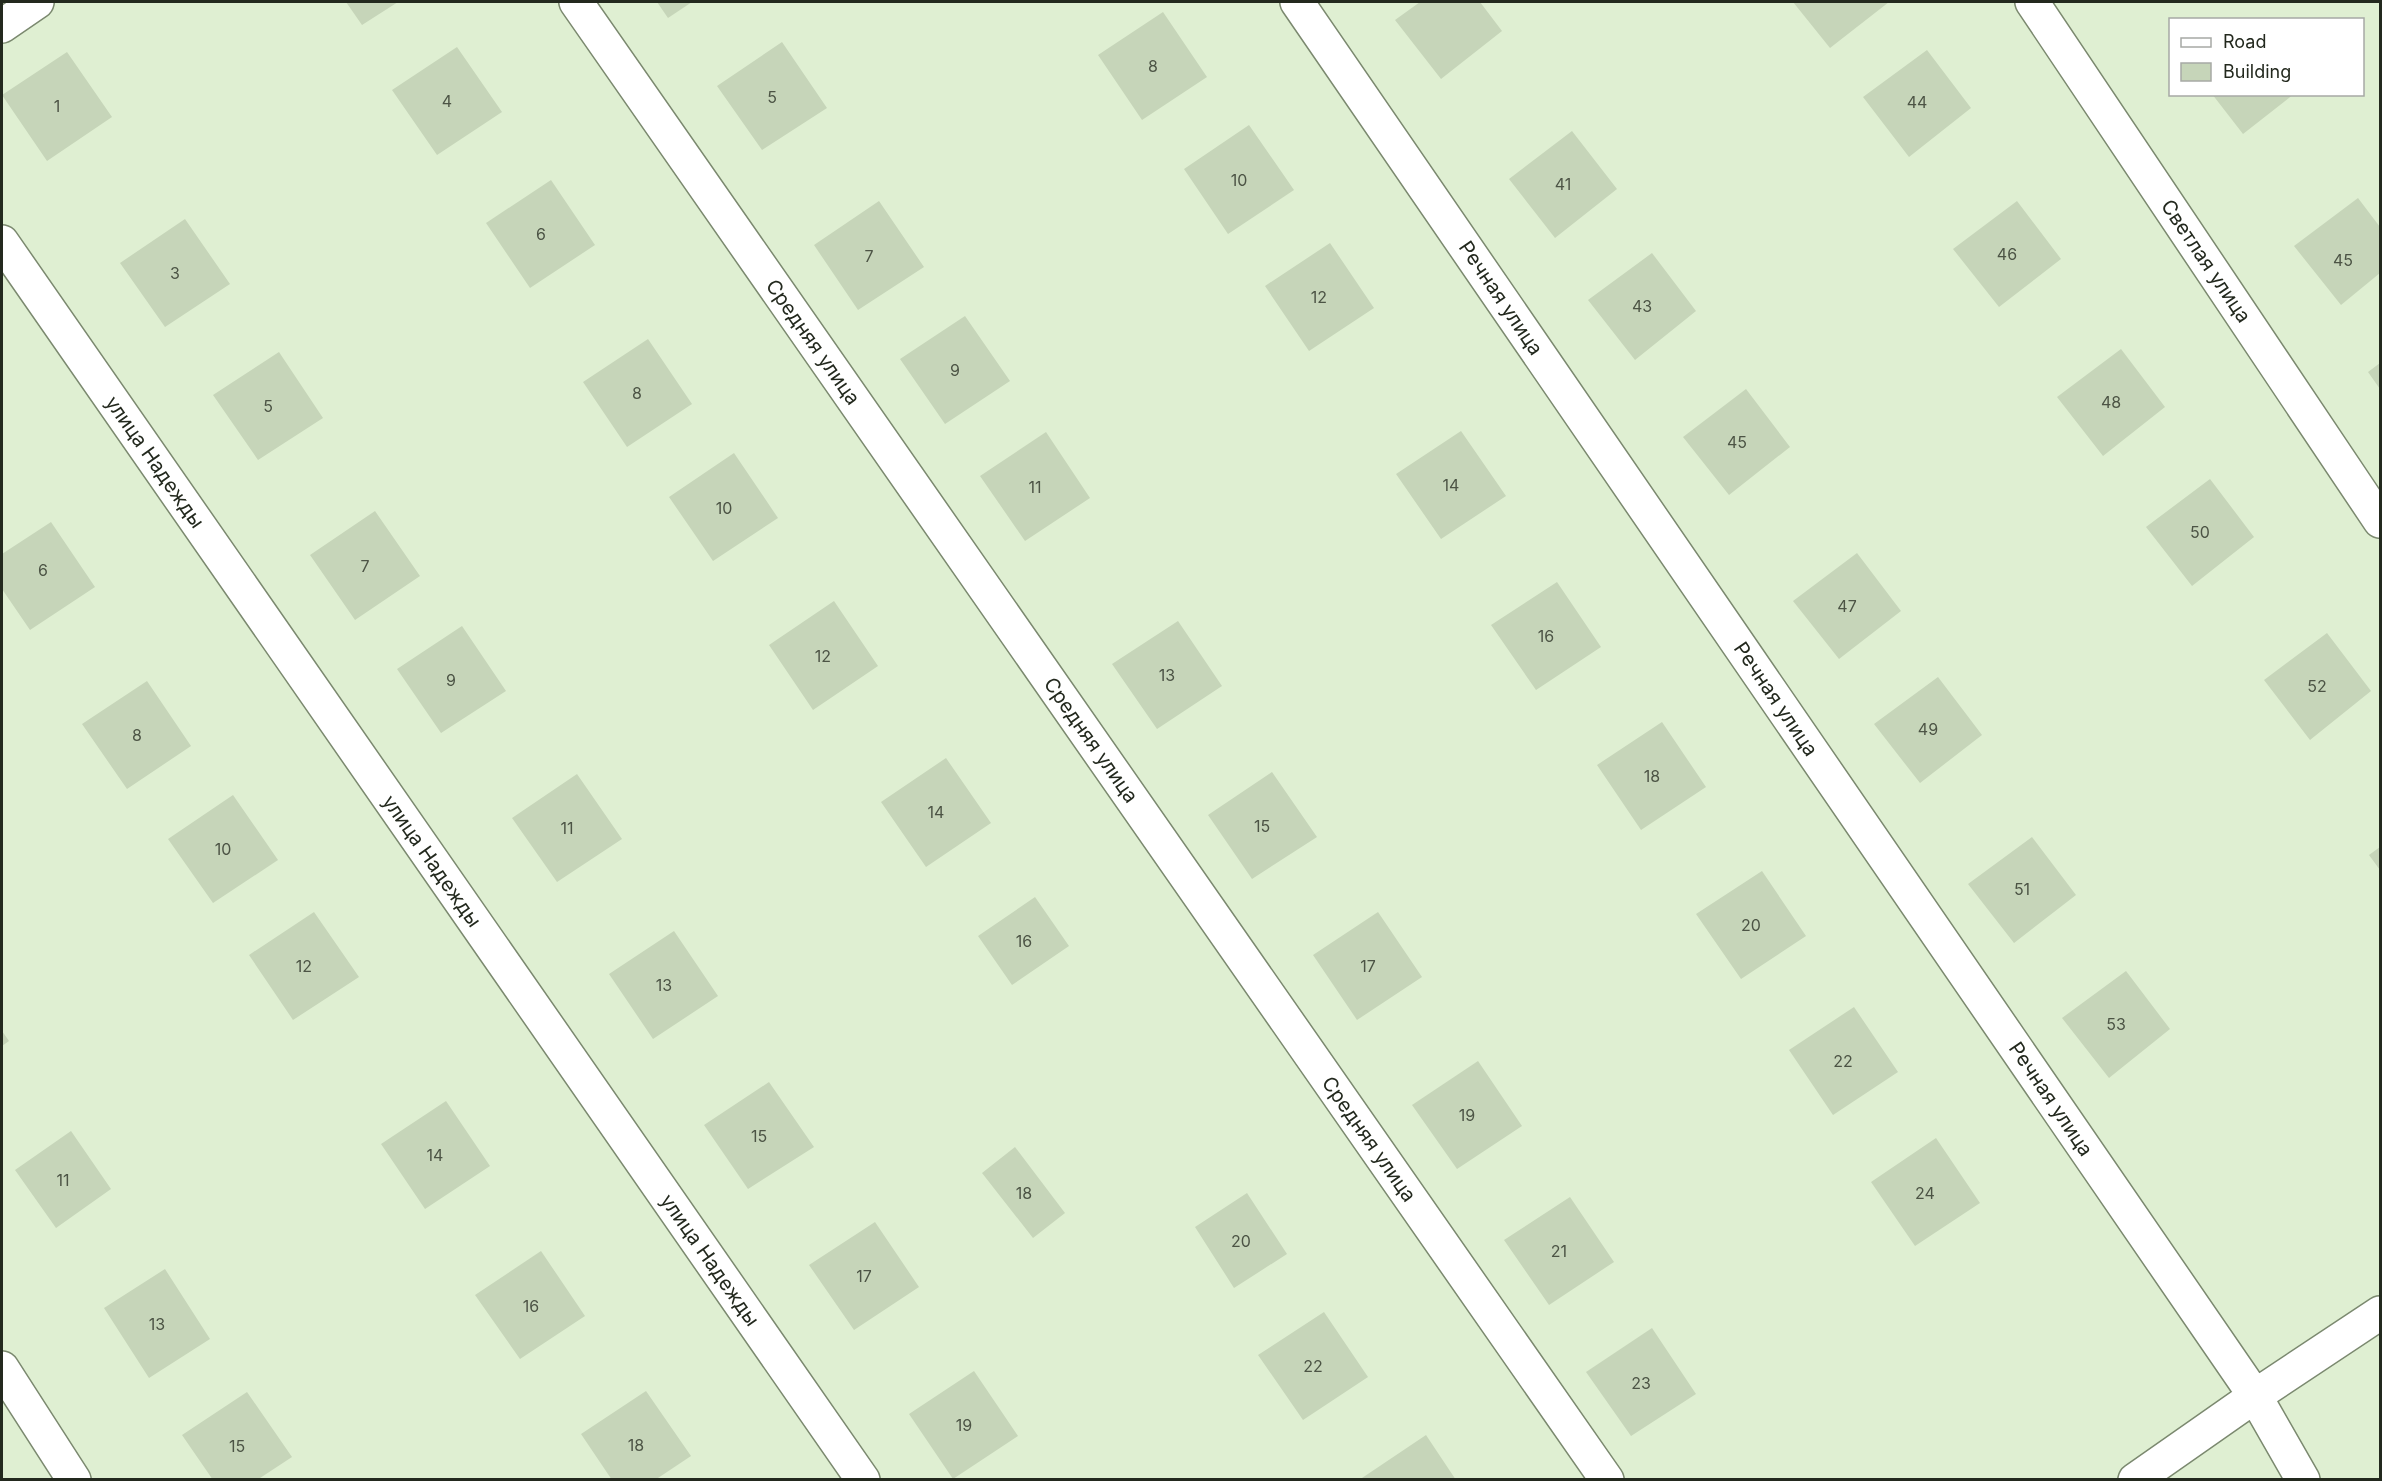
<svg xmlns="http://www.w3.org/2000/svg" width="2382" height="1481" font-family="Inter,sans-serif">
	<rect width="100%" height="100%" fill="#dfefd2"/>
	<!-- building -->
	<path fill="#c6d5b9" d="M346,2h52l-36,23z
		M657,2h35l-24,16z
		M1420,2h60l22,29 -61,48 -46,-59z
		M1793,2h96l-59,46z
		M1163,12l44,65 -65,43 -44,-65z
		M782,42l45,66 -65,42 -45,-64z
		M457,47l45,65 -65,43 -45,-65z
		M1927,50l44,58 -62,49 -46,-60z
		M67,52l45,65 -65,44 -45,-66z
		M2212,94h82l-51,40z
		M1249,125l45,65 -66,44 -44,-65z
		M1572,131l45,58 -62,49 -46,-59z
		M551,180l44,65 -65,43 -44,-65z
		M2358,198l22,29v46l-39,32 -47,-59z
		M879,201l45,66 -66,43 -44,-65z
		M2017,201l44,58 -62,48 -46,-58z
		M185,219l45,65 -65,43 -45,-64z
		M1330,243l44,65 -65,43 -44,-65z
		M1652,253l44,58 -61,49 -47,-60z
		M965,316l45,65 -65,43 -45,-65z
		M648,339l44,65 -65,43 -44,-65z
		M2121,349l44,58 -62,49 -46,-59z
		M279,352l44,66 -65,42 -45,-65z
		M2380,363v26l-12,-17z
		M1746,389l44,58 -61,48 -46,-58z
		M1461,431l45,65 -65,43 -45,-65z
		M1046,432l44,66 -65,43 -45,-65z
		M734,453l44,65 -65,43 -44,-64z
		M2210,479l44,58 -62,49 -46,-59z
		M375,511l45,65 -65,44 -45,-65z
		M51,522l44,65 -65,43 -28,-41v-35z
		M1857,553l44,58 -62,48 -46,-58z
		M1557,582l44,65 -65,43 -45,-65z
		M834,601l44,65 -65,44 -44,-65z
		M1178,621l44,65 -65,43 -45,-65z
		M462,626l44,65 -65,42 -44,-64z
		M2327,633l44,58 -61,49 -46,-60z
		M1938,677l44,58 -62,48 -46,-59z
		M147,681l44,65 -64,43 -45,-65z
		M1662,722l44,65 -65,43 -44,-65z
		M946,758l45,65 -65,44 -45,-65z
		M1272,772l45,65 -65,42 -44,-64z
		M577,774l45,65 -65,43 -45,-64z
		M233,795l45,65 -65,43 -45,-64z
		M2032,837l44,58 -62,48 -46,-59z
		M2380,847v23l-11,-15z
		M1762,871l44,65 -65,43 -45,-65z
		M1035,897l34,49 -57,39 -34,-49z
		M314,912l45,65 -66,43 -44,-65z
		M1378,912l44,65 -65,43 -44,-65z
		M674,931l44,65 -65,43 -44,-65z
		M2126,971l44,58 -61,49 -47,-60z
		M1854,1007l44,65 -65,43 -44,-65z
		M2,1031l7,10 -7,5z
		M1478,1061l44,65 -65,43 -45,-64z
		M769,1082l45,65 -66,42 -44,-64z
		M446,1101l44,65 -65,43 -44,-65z
		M71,1131l40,58 -55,39 -41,-58z
		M1936,1138l44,65 -65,43 -44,-64z
		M1015,1147l50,66 -32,25 -51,-65z
		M1247,1193l40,61 -53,34 -39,-61z
		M1570,1197l44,65 -65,43 -45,-65z
		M875,1222l44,65 -65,43 -45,-65z
		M541,1251l44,65 -65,43 -45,-64z
		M165,1269l45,70 -61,39 -45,-70z
		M1324,1312l44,65 -65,43 -45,-65z
		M1652,1328l44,66 -65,42 -45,-64z
		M974,1371l44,65 -65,43 -44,-65z
		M646,1391l45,65 -36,24h-43l-31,-46z
		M247,1392l45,65 -35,23h-44l-31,-45z
		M1426,1435l30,45h-97z"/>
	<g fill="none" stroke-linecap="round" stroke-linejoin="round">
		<defs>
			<path id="minor" d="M576,2l1031,1478
				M1297,2l958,1394 48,84
				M2032,2l348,519
				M2,26l35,-24
				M2,242l861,1238
				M2,1368l72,112
				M2135,1480l120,-84 125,-83"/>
		</defs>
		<!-- minor casing -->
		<use href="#minor" stroke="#7b896f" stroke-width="36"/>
		<!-- minor -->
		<use href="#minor" stroke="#fff" stroke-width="33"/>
	</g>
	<g text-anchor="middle" stroke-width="4.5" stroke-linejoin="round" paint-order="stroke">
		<!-- number labels -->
		<g font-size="16" fill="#4c5445">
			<text x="1153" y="72">8</text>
			<text x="772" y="103">5</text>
			<text x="447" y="107">4</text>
			<text x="1917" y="108">44</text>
			<text x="57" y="112">1</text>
			<text x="1239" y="186">10</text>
			<text x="1563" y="190">41</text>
			<text x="541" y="240">6</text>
			<text x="2007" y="260">46</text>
			<text x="869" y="262">7</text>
			<text x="2343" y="266">45</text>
			<text x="175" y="279">3</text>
			<text x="1319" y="303">12</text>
			<text x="1642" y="312">43</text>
			<text x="955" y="376">9</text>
			<text x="637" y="399">8</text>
			<text x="2111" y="408">48</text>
			<text x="268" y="412">5</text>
			<text x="1737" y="448">45</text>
			<text x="1451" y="491">14</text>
			<text x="1035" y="493">11</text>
			<text x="724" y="514">10</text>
			<text x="2200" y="538">50</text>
			<text x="365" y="572">7</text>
			<text x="43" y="576">6</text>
			<text x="1847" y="612">47</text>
			<text x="1546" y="642">16</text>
			<text x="823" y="662">12</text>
			<text x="1167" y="681">13</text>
			<text x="451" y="686">9</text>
			<text x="2317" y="692">52</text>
			<text x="1928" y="735">49</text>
			<text x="137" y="741">8</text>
			<text x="1652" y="782">18</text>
			<text x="936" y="818">14</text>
			<text x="1262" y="832">15</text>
			<text x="567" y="834">11</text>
			<text x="223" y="855">10</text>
			<text x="2022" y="895">51</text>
			<text x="1751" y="931">20</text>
			<text x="1024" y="947">16</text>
			<text x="304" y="972">12</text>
			<text x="1368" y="972">17</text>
			<text x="664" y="991">13</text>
			<text x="2116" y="1030">53</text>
			<text x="1843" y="1067">22</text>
			<text x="1467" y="1121">19</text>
			<text x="759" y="1142">15</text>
			<text x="435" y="1161">14</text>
			<text x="63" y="1186">11</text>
			<text x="1024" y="1199">18</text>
			<text x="1925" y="1199">24</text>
			<text x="1241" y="1247">20</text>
			<text x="1559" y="1257">21</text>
			<text x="864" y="1282">17</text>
			<text x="531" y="1312">16</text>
			<text x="157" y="1330">13</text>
			<text x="1313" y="1372">22</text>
			<text x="1641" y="1389">23</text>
			<text x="964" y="1431">19</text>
			<text x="636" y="1451">18</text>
			<text x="237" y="1452">15</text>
		</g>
		<!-- street labels -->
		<g font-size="20" fill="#23291e" stroke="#fff">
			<text transform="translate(2206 261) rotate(56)" y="7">Светлая улица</text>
			<text transform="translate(1501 298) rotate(56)" y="7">Речная улица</text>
			<text transform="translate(813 342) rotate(55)" y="7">Средняя улица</text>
			<text transform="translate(155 462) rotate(55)" y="7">улица Надежды</text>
			<text transform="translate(1776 699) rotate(56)" y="7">Речная улица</text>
			<text transform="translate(1091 740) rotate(55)" y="7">Средняя улица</text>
			<text transform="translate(432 861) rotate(55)" y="7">улица Надежды</text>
			<text transform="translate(2051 1099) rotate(56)" y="7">Речная улица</text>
			<text transform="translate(1369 1139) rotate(55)" y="7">Средняя улица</text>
			<text transform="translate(710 1260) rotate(55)" y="7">улица Надежды</text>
		</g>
	</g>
	<!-- border -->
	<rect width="2382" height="1481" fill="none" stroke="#23291e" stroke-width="6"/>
	<!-- legend -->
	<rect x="2169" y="18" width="195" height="78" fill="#ffffff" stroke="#a7a9a5" stroke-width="1.5"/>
	<rect x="2181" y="38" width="30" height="9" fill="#ffffff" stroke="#a7a9a5" stroke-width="1.5"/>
	<text x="2223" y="48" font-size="18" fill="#23291e">Road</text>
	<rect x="2181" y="63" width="30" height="18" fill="#c6d5b9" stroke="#a7a9a5" stroke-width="1.5"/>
	<text x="2223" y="78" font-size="18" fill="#23291e">Building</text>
</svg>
